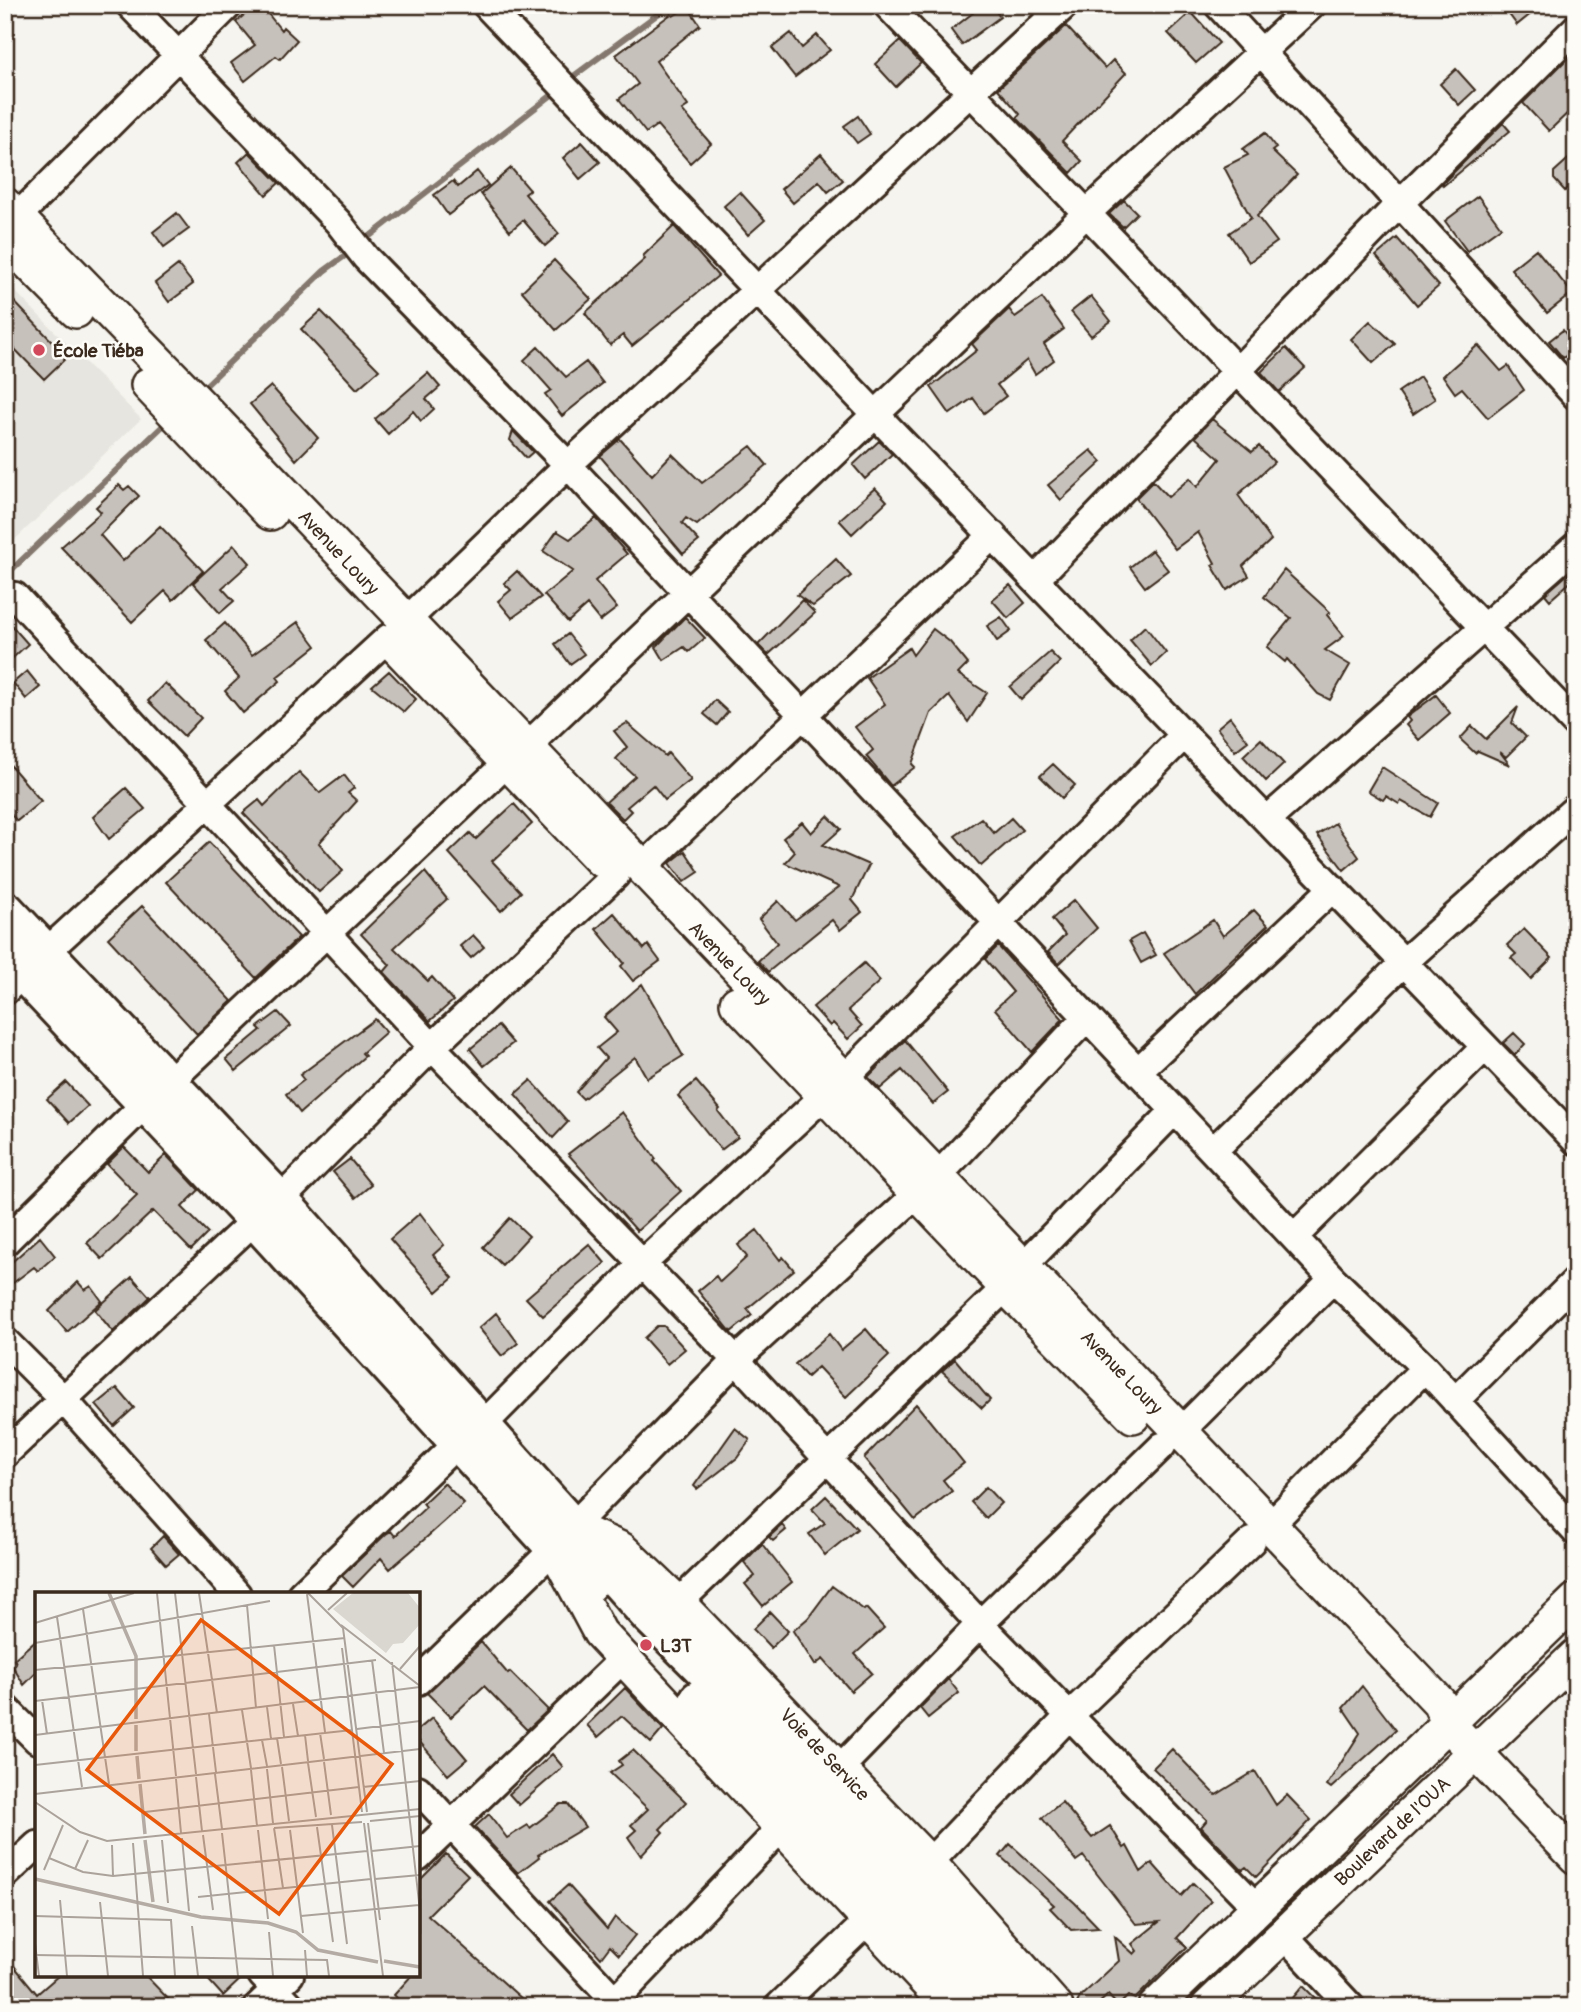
<svg xmlns="http://www.w3.org/2000/svg" width="1581" height="2012" font-family="Pangolin,sans-serif">
	<rect width="100%" height="100%" fill="#f5f4ee"/>
	<filter id="ink" filterUnits="userSpaceOnUse"><feTurbulence type="fractalNoise" baseFrequency=".0143" numOctaves="2"/><feDisplacementMap in="SourceGraphic" scale="14" xChannelSelector="R" yChannelSelector="G"/><feConvolveMatrix kernelMatrix="1 2 1 2 8 2 1 2 1" color-interpolation-filters="sRGB"/></filter>
	<g filter="url(#ink)">
		<!-- built -->
		<path fill="#e7e5df" d="M5,281l136,138 -136,130z"/>
		<g fill="none" stroke-linecap="round" stroke-linejoin="round">
			<!-- stream -->
			<path stroke="#84786e" stroke-width="6" d="M567,81l103,-76
				M361,243l196,-152
				M199,392l125,-121 29,-21
				M5,576l163,-155"/>
		</g>
		<!-- building -->
		<path fill="#c7c1bb" stroke="#3b2a1e" stroke-width="2" d="M256,5h5l20,25 2,-3 14,13 -17,19 -4,-3 -31,25 -14,-18 24,-18 -19,-23z
			M983,5h8l9,12 -38,28 -11,-15z
			M1502,5h40l-25,20z
			M688,7l12,18 -44,36 32,45 -6,4 29,34 -21,19 -33,-38 -11,8 -27,-34 19,-15 -22,-29 55,-41 2,2z
			M1191,12l28,31 -23,20 -28,-30z
			M1066,26l39,42 8,-8 13,13 -64,68 20,20 -11,12 -54,-55 3,-4 -22,-25z
			M791,33l11,15 15,-13 13,15 -35,27 -23,-29z
			M900,41l21,22 -25,24 -21,-23z
			M1570,56l6,5v44l-27,26 -26,-28z
			M1456,69l19,21 -16,15 -19,-21z
			M858,116l12,18 -13,9 -13,-17z
			M1503,123l7,8 -67,55 -1,-2z
			M1265,133l11,15 -4,3 25,24 -40,41 20,26 -28,20 -20,-29 22,-15 -27,-51 24,-12 -5,-6z
			M582,142l18,20 -20,17 -17,-21z
			M249,152l30,31 -13,12 -28,-33z
			M1576,152v29l-11,10 -11,-12v-7z
			M821,154l22,26 -15,12 -9,-11 -26,22 -12,-14z
			M511,168l19,22 -5,4 34,40 -14,12 -22,-26 -13,11 -29,-37z
			M477,171l11,14 -40,30 -14,-20 19,-14 5,6z
			M740,192l25,28 -17,15 -24,-29z
			M1478,196l23,31 -34,24 -22,-30z
			M1124,200l13,13 -14,14 -14,-13z
			M177,213l12,16 -25,18 -11,-15z
			M674,226l44,50 -86,70 -9,-11 -13,10 -25,-32 60,-54 -2,-3z
			M1397,238l42,48 -22,19 -41,-49z
			M1536,249l36,44 -25,20 -36,-44z
			M554,260l37,39 -35,31 -34,-39z
			M178,265l15,19 -24,18 -14,-19z
			M5,292l62,65 -23,22 -39,-40z
			M1091,296l20,25 -20,15 -20,-24z
			M1042,298l22,31 -20,15 10,16 -19,14 -8,-14 -30,25 9,11 -22,17 -11,-15 -23,16 -19,-27 46,-37 -5,-6 37,-35 6,8z
			M321,311l58,59 -22,19 -56,-60z
			M1370,321l25,23 -22,19 -22,-24z
			M1563,330l13,18 -13,10 -14,-17z
			M1478,345l23,26 7,-5 16,24 -36,28 -26,-30 -7,5 -12,-17z
			M538,347l28,30 20,-15 17,21 -41,33 -17,-22 6,-4 -27,-30z
			M1286,348l19,20 -26,24 -18,-20z
			M428,373l12,14 -14,12 8,10 -13,12 -8,-10 -25,23 -13,-15z
			M1420,377l15,22 -22,15 -15,-22z
			M271,386l47,52 -22,22 -46,-56z
			M1212,419l40,33 7,-6 15,16 -36,33 33,45 -28,26 6,10 -22,14 -15,-25 3,-2 -17,-31 -23,17 -39,-51 17,-17 15,16 22,-19 7,9 23,-28 -25,-22z
			M513,431l20,21 -7,6 -16,-18z
			M620,439l32,36 20,-21 30,29 49,-37 16,19 -70,60 -11,-7 -4,5 17,18 -16,13 -83,-98z
			M879,441l13,13 -27,25 -12,-14z
			M1091,450l11,12 -41,38 -13,-15z
			M119,485l5,5 5,-4 10,10 -39,39 23,26 37,-35 43,45 -30,29 -8,-9 -33,31 -71,-75 40,-35 -5,-5z
			M875,488l12,13 -35,33 -13,-14z
			M596,518l31,36 -32,27 22,27 -17,13 -13,-16 -19,17 -24,-27 29,-24 -30,-20 14,-20 13,8z
			M234,545l16,18 -28,25 12,13 -14,12 -27,-30z
			M1152,550l16,20 -23,17 -15,-20z
			M836,559l15,17 -38,30 -16,-11z
			M1576,567v10l-26,23 -5,-6z
			M1284,570l46,42 -3,3 17,21 -19,14 25,15 -20,35 -12,-6 -31,-35 -2,3 -18,-15 24,-29 -27,-21z
			M517,571l24,26 -29,21 -14,-17 13,-11 -7,-7z
			M1010,585l15,18 -17,15 -16,-18z
			M802,600l13,13 -47,42 -10,-10z
			M685,617l20,21 -16,14 -5,-5 -20,13 -8,-13z
			M1001,617l10,14 -14,10 -10,-15z
			M5,618l23,26 -23,21z
			M298,622l18,24 -39,31 3,4 -37,32 -18,-22 14,-13 -33,-38 19,-17 27,32z
			M1145,626l21,27 -14,13 -22,-26z
			M933,629l17,13 18,22 -10,10 29,19 -19,29 -19,-26 -18,17 -19,51 3,3 -24,19 -25,-30 7,-6 -18,-23 30,-23 -18,-26 42,-30 4,7z
			M568,634l16,20 -14,10 -15,-20z
			M1050,652l10,10 -39,38 -11,-13z
			M27,671l13,16 -14,12 -13,-16z
			M389,671l27,28 -12,13 -32,-26z
			M165,683l36,35 -17,18 -36,-35z
			M1436,695l14,18 -31,27 -13,-15 4,-4 -3,-4z
			M715,700l13,12 -11,13 -13,-11z
			M1518,707l-6,16 14,14 -20,20 -6,-5 10,13 -32,-14 -3,2 -15,-14 12,-13 14,13z
			M1230,717l18,24 -13,10 -18,-23z
			M627,723l38,33 3,-3 23,27 -26,20 -12,-15 -26,22 4,4 -8,8 -17,-17 29,-26 -19,-17 11,-12 -13,-16z
			M1261,739l23,25 -18,17 -23,-25z
			M5,759l36,42 -24,20 -12,-13z
			M1053,764l22,21 -13,13 -22,-22z
			M1382,767l56,36 -8,14 -29,-16 -2,3 -13,-8 -3,4 -15,-9z
			M299,772l21,21 24,-18 10,13 -6,5 9,8 -38,42 24,28 -24,21 -76,-79 16,-13 5,6z
			M126,788l19,21 -36,30 -16,-22z
			M514,804l18,20 -40,37 29,31 -20,19 -52,-58 21,-20 6,6z
			M828,816l13,13 -18,16 46,20 -17,35 10,12 -22,18 -8,-10 -64,52 -10,-11 19,-18 -18,-24 19,-18 17,19 44,-33 -54,-24 10,-11 -12,-14 19,-16 9,11z
			M981,818l13,15 17,-15 11,12 -41,36 -26,-30z
			M1335,823l24,34 -15,13 -27,-35z
			M209,842l90,95 -43,41 -90,-96z
			M685,851l14,21 -15,10 -14,-19z
			M425,872l22,27 -53,49 34,33 4,-4 21,24 -23,20 -46,-49 6,-7 -29,-31z
			M1074,900l23,28 -38,36 -11,-12 17,-17 -13,-16z
			M142,906l90,95 -35,33 -89,-96z
			M1254,910l14,15 -73,69 -31,-41 49,-33 10,16z
			M614,913l30,36 4,-4 12,16 -27,20 -12,-15 3,-3 -28,-34z
			M1524,929l28,29 -21,21 -20,-21 5,-4 -9,-9z
			M1143,933l13,22 -15,8 -12,-22z
			M473,935l11,12 -13,11 -11,-12z
			M998,946l65,73 -31,33 -37,-43 18,-17 -28,-33z
			M864,963l16,18 -32,29 14,16 -14,13 -15,-16 -3,3 -17,-19z
			M642,984l41,72 -36,22 -12,-21 -52,42 -7,-7 30,-34 -9,-10 20,-16 -13,-15z
			M278,1012l13,14 -55,45 -10,-12 35,-29 -3,-3z
			M375,1019l11,13 -24,21 3,3 -65,57 -14,-19 18,-14 -4,-5z
			M498,1026l15,17 -29,23 -14,-17z
			M1514,1033l11,11 -10,11 -12,-12z
			M905,1040l43,52 -15,12 -31,-34 -22,19 -12,-12z
			M531,1080l37,42 -15,16 -38,-44z
			M696,1081l24,28 -2,2 20,26 -17,13 -43,-54z
			M66,1082l22,24 -19,17 -22,-24z
			M622,1112l34,47 -2,2 27,30 -44,40 -69,-77z
			M124,1147l24,25 18,-17 33,35 -17,17 26,26 -17,17 -38,-39 -51,48 -15,-16 50,-48 -30,-31z
			M350,1159l21,26 -16,13 -22,-26z
			M420,1213l24,32 -11,10 20,23 -16,14 -47,-53z
			M510,1218l19,18 -27,29 -19,-18z
			M757,1230l23,30 3,-3 11,13 -47,39 5,6 -21,17 -33,-41 18,-15 4,6 27,-25 -9,-12z
			M40,1237l15,19 -17,15 -4,-4 -29,22v-21z
			M589,1244l16,19 -62,53 -17,-18z
			M132,1277l18,20 -37,35 -18,-22z
			M78,1282l7,8 6,-4 11,15 -35,31 -18,-21z
			M496,1313l22,30 -16,13 -23,-28z
			M657,1326h7l21,23 -18,15 -23,-26z
			M866,1329l23,27 -43,41 -28,-30 -11,10 -12,-13 34,-30 12,16z
			M955,1359l35,41 -8,8 -40,-37z
			M117,1388l17,20 -20,18 -18,-21z
			M916,1404l48,59 -21,17 9,11 -37,29 -51,-62z
			M735,1428l15,12 -13,18 -40,31 -3,-3z
			M444,1483l20,21 -46,41 -28,24 -9,-11 -28,29 -11,-11 44,-42 5,-3 4,5 31,-29 -3,-4z
			M986,1487l15,16 -15,15 -15,-16z
			M826,1496l31,33 -32,26 -16,-21 16,-11 -13,-14z
			M782,1525l4,5 -13,11 -4,-4z
			M163,1536l16,18 -13,11 -15,-17z
			M762,1544l30,38 -29,24 -18,-22 10,-8 -11,-14z
			M832,1586l32,24 2,-2 18,20 -29,26 17,19 -21,18 -28,-32 -8,6 -22,-34 15,-13z
			M770,1612l18,19 -17,17 -18,-19z
			M37,1639v33l-13,13 -11,-18 3,-4 -2,-4z
			M481,1642l27,32 2,-2 38,38 -21,20 -43,-44 -33,31 -24,-24z
			M948,1679l11,14 -31,25 -8,-10z
			M1362,1686l34,44 -65,58 -4,-3 33,-52 -17,-25z
			M625,1688l38,41 -12,14 -29,-27 -24,21 -11,-12z
			M432,1718l35,41 -19,16 -30,-35v-10z
			M1172,1749l44,46 39,-24 21,34 11,-10 24,25 -55,57 -10,-10 -4,3 -41,-43 6,-7 -54,-52z
			M633,1750l53,52 -26,27 3,3 -22,24 -13,-19 8,-7 -5,-5 17,-16 -38,-36 12,-8 -3,-4z
			M552,1754l11,13 -44,38 -10,-11z
			M1062,1802l30,36 18,-12 14,22 3,-2 14,26 11,-9 29,33 12,-13 18,18 -34,37 10,9 -52,52 -7,-3 -10,10 -10,-11 -13,12h-20l5,-10 39,-36 -4,-24 19,17 3,-3 -5,-7 27,-22 -23,2 -53,-68 -7,5 -34,-43z
			M561,1804h7l17,23 -47,28 1,2 -21,16 -43,-46 14,-13 18,24 21,-13 2,3z
			M1010,1844l65,59 24,25 -28,2 -21,-22 4,-3 -54,-49z
			M446,1854l22,21 -40,40 103,92h-125l-12,-12 18,-20h6v-93z
			M568,1885l39,44 8,-12 20,18 -16,20 -9,-9 -9,12 -51,-57z
			M5,1955l32,39 22,-19h86l31,32h-160l-11,-14z
			M204,1975h41l-22,21z
			M1303,1986l21,21h-39z"/>
		<g fill="none" stroke-linecap="round" stroke-linejoin="round">
			<defs>
				<path id="minor" d="M130,5l208,217 28,36 202,207 765,814 92,89 151,164
					M486,5l389,409 701,727
					M887,5l689,719
					M1218,5l358,391
					M17,217l212,-212
					M1035,580l365,-377 176,-175
					M15,596l417,451 304,313 244,264 276,283
					M405,622l163,-157 497,-460
					M525,748l562,-535 225,-208
					M1268,819l308,-273
					M641,869l352,-334
					M45,953l343,-315
					M5,991l19,-19
					M1139,1070l194,-182
					M843,1080l341,-345
					M168,1083l338,-319
					M1213,1151l190,-188 173,-155
					M936,1178l151,-161
					M279,1201l153,-154 184,-172
					M1294,1237l191,-190
					M5,1242l142,-140
					M1022,1267l153,-157
					M5,1341l58,58 174,195
					M1455,1401l121,-121
					M482,1426l160,-162 183,-169
					M1180,1432l153,-153
					M5,1454l251,-235
					M1269,1526l156,-158
					M572,1527l164,-167 181,-166
					M301,1594l157,-151
					M678,1603l328,-316
					M418,1681l137,-133
					M5,1708l32,32
					M840,1768l140,-144 182,-178
					M418,1789l203,218
					M418,1857l206,-199
					M929,1863l141,-148 182,-174
					M5,1875l32,-30
					M1283,1934l68,73
					M262,1975l30,32
					M257,2007l33,-32
					M609,2007l172,-179
					M778,2007l93,-89"/>
				<path id="major" d="M5,205l198,203 1236,1294 10,23 127,132
					M5,239l71,72
					M148,385l122,128
					M394,644l207,216
					M737,1003l269,284 127,129
					M574,1528l47,21 57,54 251,260 127,144
					M562,1562l38,71 350,374
					M1155,2007l421,-407
					M1208,2007l368,-351"/>
				<path id="highway" d="M5,911l274,290 371,414 169,167 214,225
					M5,952l251,267 332,364
					M699,1700l289,307"/>
			</defs>
			<!-- minor casing -->
			<use href="#minor" stroke="#3b2a1e" stroke-width="32"/>
			<!-- major casing -->
			<use href="#major" stroke="#3b2a1e" stroke-width="38"/>
			<!-- highway casing -->
			<use href="#highway" stroke="#3b2a1e" stroke-width="44"/>
			<!-- minor -->
			<use href="#minor" stroke="#fdfcf7" stroke-width="26"/>
			<!-- major -->
			<use href="#major" stroke="#fdfcf7" stroke-width="33"/>
			<!-- highway -->
			<use href="#highway" stroke="#fdfcf7" stroke-width="38"/>
		</g>
	</g>
	<!-- markers -->
	<g fill="#d1495b" stroke="#fdfcf7" stroke-width="2.5">
		<circle cx="39" cy="350" r="7"/>
		<circle cx="646" cy="1645" r="7"/>
	</g>
	<g text-anchor="middle" stroke-width="5" stroke-linejoin="round" paint-order="stroke">
		<!-- poi labels -->
		<g font-size="19" font-weight="bold" fill="#3b2a1e" stroke="#fdfcf7" text-anchor="start">
			<text x="53" y="357">École Tiéba</text>
			<text x="660" y="1652">L3T</text>
		</g>
		<!-- street labels -->
		<g font-size="19" fill="#3b2a1e" stroke="#fdfcf7">
			<text transform="translate(339 552) rotate(47)" y="7">Avenue Loury</text>
			<text transform="translate(730 963) rotate(46)" y="7">Avenue Loury</text>
			<text transform="translate(1122 1372) rotate(46)" y="7">Avenue Loury</text>
			<text transform="translate(825 1754) rotate(46)" y="7">Voie de Service</text>
			<text transform="translate(1392 1831) rotate(-43)" y="7">Boulevard de l'OUA</text>
		</g>
	</g>
	<!-- overview -->
	<g transform="translate(35 1592)">
		<rect width="385" height="385" fill="#f5f4ee"/>
		<path d="M318,1h55l12,15v16l-17,19 -10,1 -7,9 -53,-44z" fill="#dad6d0"/>
		<path fill="none" stroke="#b4aca4" stroke-width="3.5" d="M74,1l27,63v63M101,133v26M102,164l2,23M105,192l5,50M110,248l8,62M0,287l166,38 67,6 28,9 22,18 60,12M349,369l36,6"/>
		<path fill="none" stroke="#aba39b" stroke-width="2" d="M122,1l19,183M140,1l21,181M164,1l18,120M273,1l35,35 24,184M272,2l18,138M212,13l9,103M48,17l26,175M293,18l19,-17M22,25l25,170M0,31l99,-30M306,33l79,61M0,51l235,-42M239,53l10,92M307,56l20,164M337,68l12,93M357,70l28,249M365,77l20,-23M0,78l310,-32M7,108l5,34M0,109l341,-41M258,112l5,32M232,115l4,32M207,118l9,58M174,122l7,58M322,137l63,-8M285,141l4,26M0,143l385,-48M270,143l3,26M242,146l4,26M227,148l5,26M289,170l7,53M273,171l8,54M0,173l317,-35M247,175l7,54M232,177l6,54M216,178l6,56M180,182l7,55M161,185l6,54M141,187l5,54M328,195l57,-6M0,202l385,-45M0,210l45,30 27,9 313,-32M110,220l214,-25M335,229l50,-5M329,231l19,153M333,231l12,97M297,233l15,119M282,235l16,115M239,236l9,60M239,236l88,-6M223,238l10,89M255,238l13,103M187,241l16,143M168,243l10,75M147,246l7,73M127,248l6,63M98,251l10,133M77,253l1,31M337,259l48,-5M14,266l34,14 30,4 254,-25M40,277l13,-29M9,278l19,-45M340,287l45,-4M163,305l173,-18M25,308l7,76M65,310l8,74M0,324l136,4 4,56M266,324l118,-11M157,334l6,50M234,340l4,44M0,351l4,33M270,358l2,26M0,363l292,5 2,16"/>
		<path fill="#e8590c" fill-opacity="0.15" stroke="#e8590c" stroke-width="3.5" d="M166,28l191,144 -113,150 -192,-144z"/>
		<rect width="385" height="385" fill="none" stroke="#3b2a1e" stroke-width="3.5"/>
	</g>
	<!-- margin -->
	<rect width="1581" height="2012" fill="none" stroke="#fdfcf7" stroke-width="28"/>
	<rect x="14" y="14" width="1553" height="1984" fill="none" stroke="#3b2a1e" stroke-width="2.5" filter="url(#ink)"/>
</svg>
